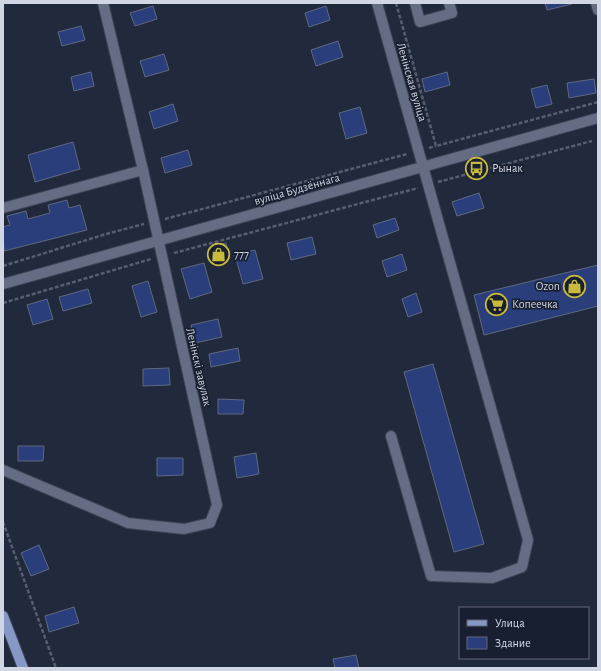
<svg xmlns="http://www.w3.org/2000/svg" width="601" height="671" font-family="'Alegreya Sans',sans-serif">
	<rect width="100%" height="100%" fill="#21293c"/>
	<!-- building -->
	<path fill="#293e7a" stroke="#5f697f" d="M545,3h27v1l-25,6z
		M153,6l4,13 -22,7 -5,-13z
		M326,6l4,14 -21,7 -4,-14z
		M81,26l4,14 -23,6 -4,-14z
		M338,41l5,16 -27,9 -5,-16z
		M164,54l5,16 -24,7 -5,-16z
		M91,72l3,14 -20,5 -3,-14z
		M447,72l3,13 -25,7 -3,-13z
		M594,79l2,14 -27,5 -2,-15z
		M547,85l5,19 -16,4 -5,-19z
		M173,104l5,17 -24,8 -5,-17z
		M360,107l7,26 -21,6 -7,-26z
		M73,142l7,27 -45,13 -7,-27z
		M188,150l4,15 -27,8 -4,-15z
		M479,193l5,15 -27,8 -5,-14z
		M67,200l2,8 11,-3 7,25 -83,21 -1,-24 7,-2 -3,-9 19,-5 2,8 22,-6 -2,-8z
		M395,218l4,12 -22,8 -4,-13z
		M312,237l4,17 -25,6 -4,-17z
		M226,243l3,16 -15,4 -3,-16z
		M255,250l8,29 -20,5 -8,-29z
		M402,254l5,16 -20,7 -5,-16z
		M204,263l8,29 -22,7 -9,-30z
		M598,265v41l-114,29 -10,-40z
		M148,281l9,31 -16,5 -9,-31z
		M88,289l4,14 -29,8 -4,-14z
		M416,293l6,19 -14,5 -6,-18z
		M47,299l6,20 -20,6 -6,-20z
		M218,319l4,18 -27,6 -4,-18z
		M238,348l2,13 -29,6 -2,-13z
		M433,364l51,180 -30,8 -50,-180z
		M169,368l1,17 -27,1v-17z
		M218,399l26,1 -1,14h-25z
		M18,446h26l-1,15h-25z
		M256,453l3,21 -22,4 -3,-21z
		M157,458h26v17l-26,1z
		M39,545l10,24 -18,7 -10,-23z
		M74,607l5,16 -30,9 -4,-16z
		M356,655l3,13h-24l-2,-9z"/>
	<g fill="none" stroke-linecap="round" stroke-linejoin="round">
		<defs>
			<path id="minor" d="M377,3l151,537 -6,27 -30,11 -61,-2 -40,-140
				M415,3l5,19 32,-9 -3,-10
				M596,3l2,7
				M3,208l140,-38
				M3,284l595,-166
				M3,470l125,53 56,6 26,-6 7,-18 -74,-335 -40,-167"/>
			<path id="major" d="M3,616l20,52"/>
		</defs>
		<!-- minor casing -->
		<use href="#minor" stroke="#3e4454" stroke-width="12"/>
		<!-- major casing -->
		<use href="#major" stroke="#3e4454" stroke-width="12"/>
		<!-- path -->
		<path stroke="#565e6f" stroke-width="2.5" stroke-dasharray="4 2" stroke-linecap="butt" d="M396,3l40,143 162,-44
			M429,148l7,-2
			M438,182l154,-41
			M165,219l242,-65
			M174,253l244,-65
			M3,266l103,-32 38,-10
			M3,303l148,-44
			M3,522l53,146"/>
		<!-- minor -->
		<use href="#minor" stroke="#646d84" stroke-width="10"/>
		<!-- major -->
		<use href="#major" stroke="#8698c5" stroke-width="10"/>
	</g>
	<!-- icons -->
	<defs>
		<symbol id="bus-ring" viewBox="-11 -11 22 22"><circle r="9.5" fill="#181f31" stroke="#c8bb3b" stroke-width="1.5"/><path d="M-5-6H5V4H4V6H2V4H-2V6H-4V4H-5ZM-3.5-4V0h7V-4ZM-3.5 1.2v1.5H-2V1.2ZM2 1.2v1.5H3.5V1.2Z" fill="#c8bb3b"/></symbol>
		<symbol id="shop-ring" viewBox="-11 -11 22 22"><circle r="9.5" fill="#181f31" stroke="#c8bb3b" stroke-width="1.5"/><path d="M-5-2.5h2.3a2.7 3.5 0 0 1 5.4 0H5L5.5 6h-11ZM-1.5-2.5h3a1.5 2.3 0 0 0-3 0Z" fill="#c8bb3b"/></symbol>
		<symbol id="supermarket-ring" viewBox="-11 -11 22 22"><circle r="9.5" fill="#181f31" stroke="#c8bb3b" stroke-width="1.5"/><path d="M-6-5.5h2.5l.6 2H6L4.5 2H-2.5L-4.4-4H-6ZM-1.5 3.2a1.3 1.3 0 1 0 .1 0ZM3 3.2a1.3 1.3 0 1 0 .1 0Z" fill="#c8bb3b"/></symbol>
	</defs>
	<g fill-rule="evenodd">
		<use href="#bus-ring" x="464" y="156" width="25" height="25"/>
		<use href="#shop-ring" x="206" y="242" width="25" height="25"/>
		<use href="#shop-ring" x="562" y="274" width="25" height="25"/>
		<use href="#supermarket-ring" x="484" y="292" width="25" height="25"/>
	</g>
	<g text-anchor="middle" stroke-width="3.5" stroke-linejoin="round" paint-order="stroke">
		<!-- street labels -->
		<g font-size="12" fill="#d0d6e2" stroke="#181f31">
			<text transform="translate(412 82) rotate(74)" y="4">Ленінская вуліца</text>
			<text transform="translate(297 189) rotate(-16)" y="4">вуліца Будзённага</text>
			<text transform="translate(199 367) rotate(77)" y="4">Ленінскі завулак</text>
		</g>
		<!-- poi labels -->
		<g font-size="12" fill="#d0d6e2" stroke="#181f31" text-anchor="start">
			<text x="492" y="172">Рынак</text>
			<text x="234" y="258">777</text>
			<text x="560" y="290" text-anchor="end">Ozon</text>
			<text x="512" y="308">Копеечка</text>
		</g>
	</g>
	<!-- border -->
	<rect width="601" height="671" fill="none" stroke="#d0d6e2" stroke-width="8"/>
	<!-- legend -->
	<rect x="459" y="607" width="130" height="52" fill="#181f31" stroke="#626878"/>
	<rect x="467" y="620" width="20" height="6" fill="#8698c5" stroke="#626878"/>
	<text x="495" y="627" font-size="12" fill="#d0d6e2">Улица</text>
	<rect x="467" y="637" width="20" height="12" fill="#293e7a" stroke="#626878"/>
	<text x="495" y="647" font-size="12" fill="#d0d6e2">Здание</text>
</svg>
